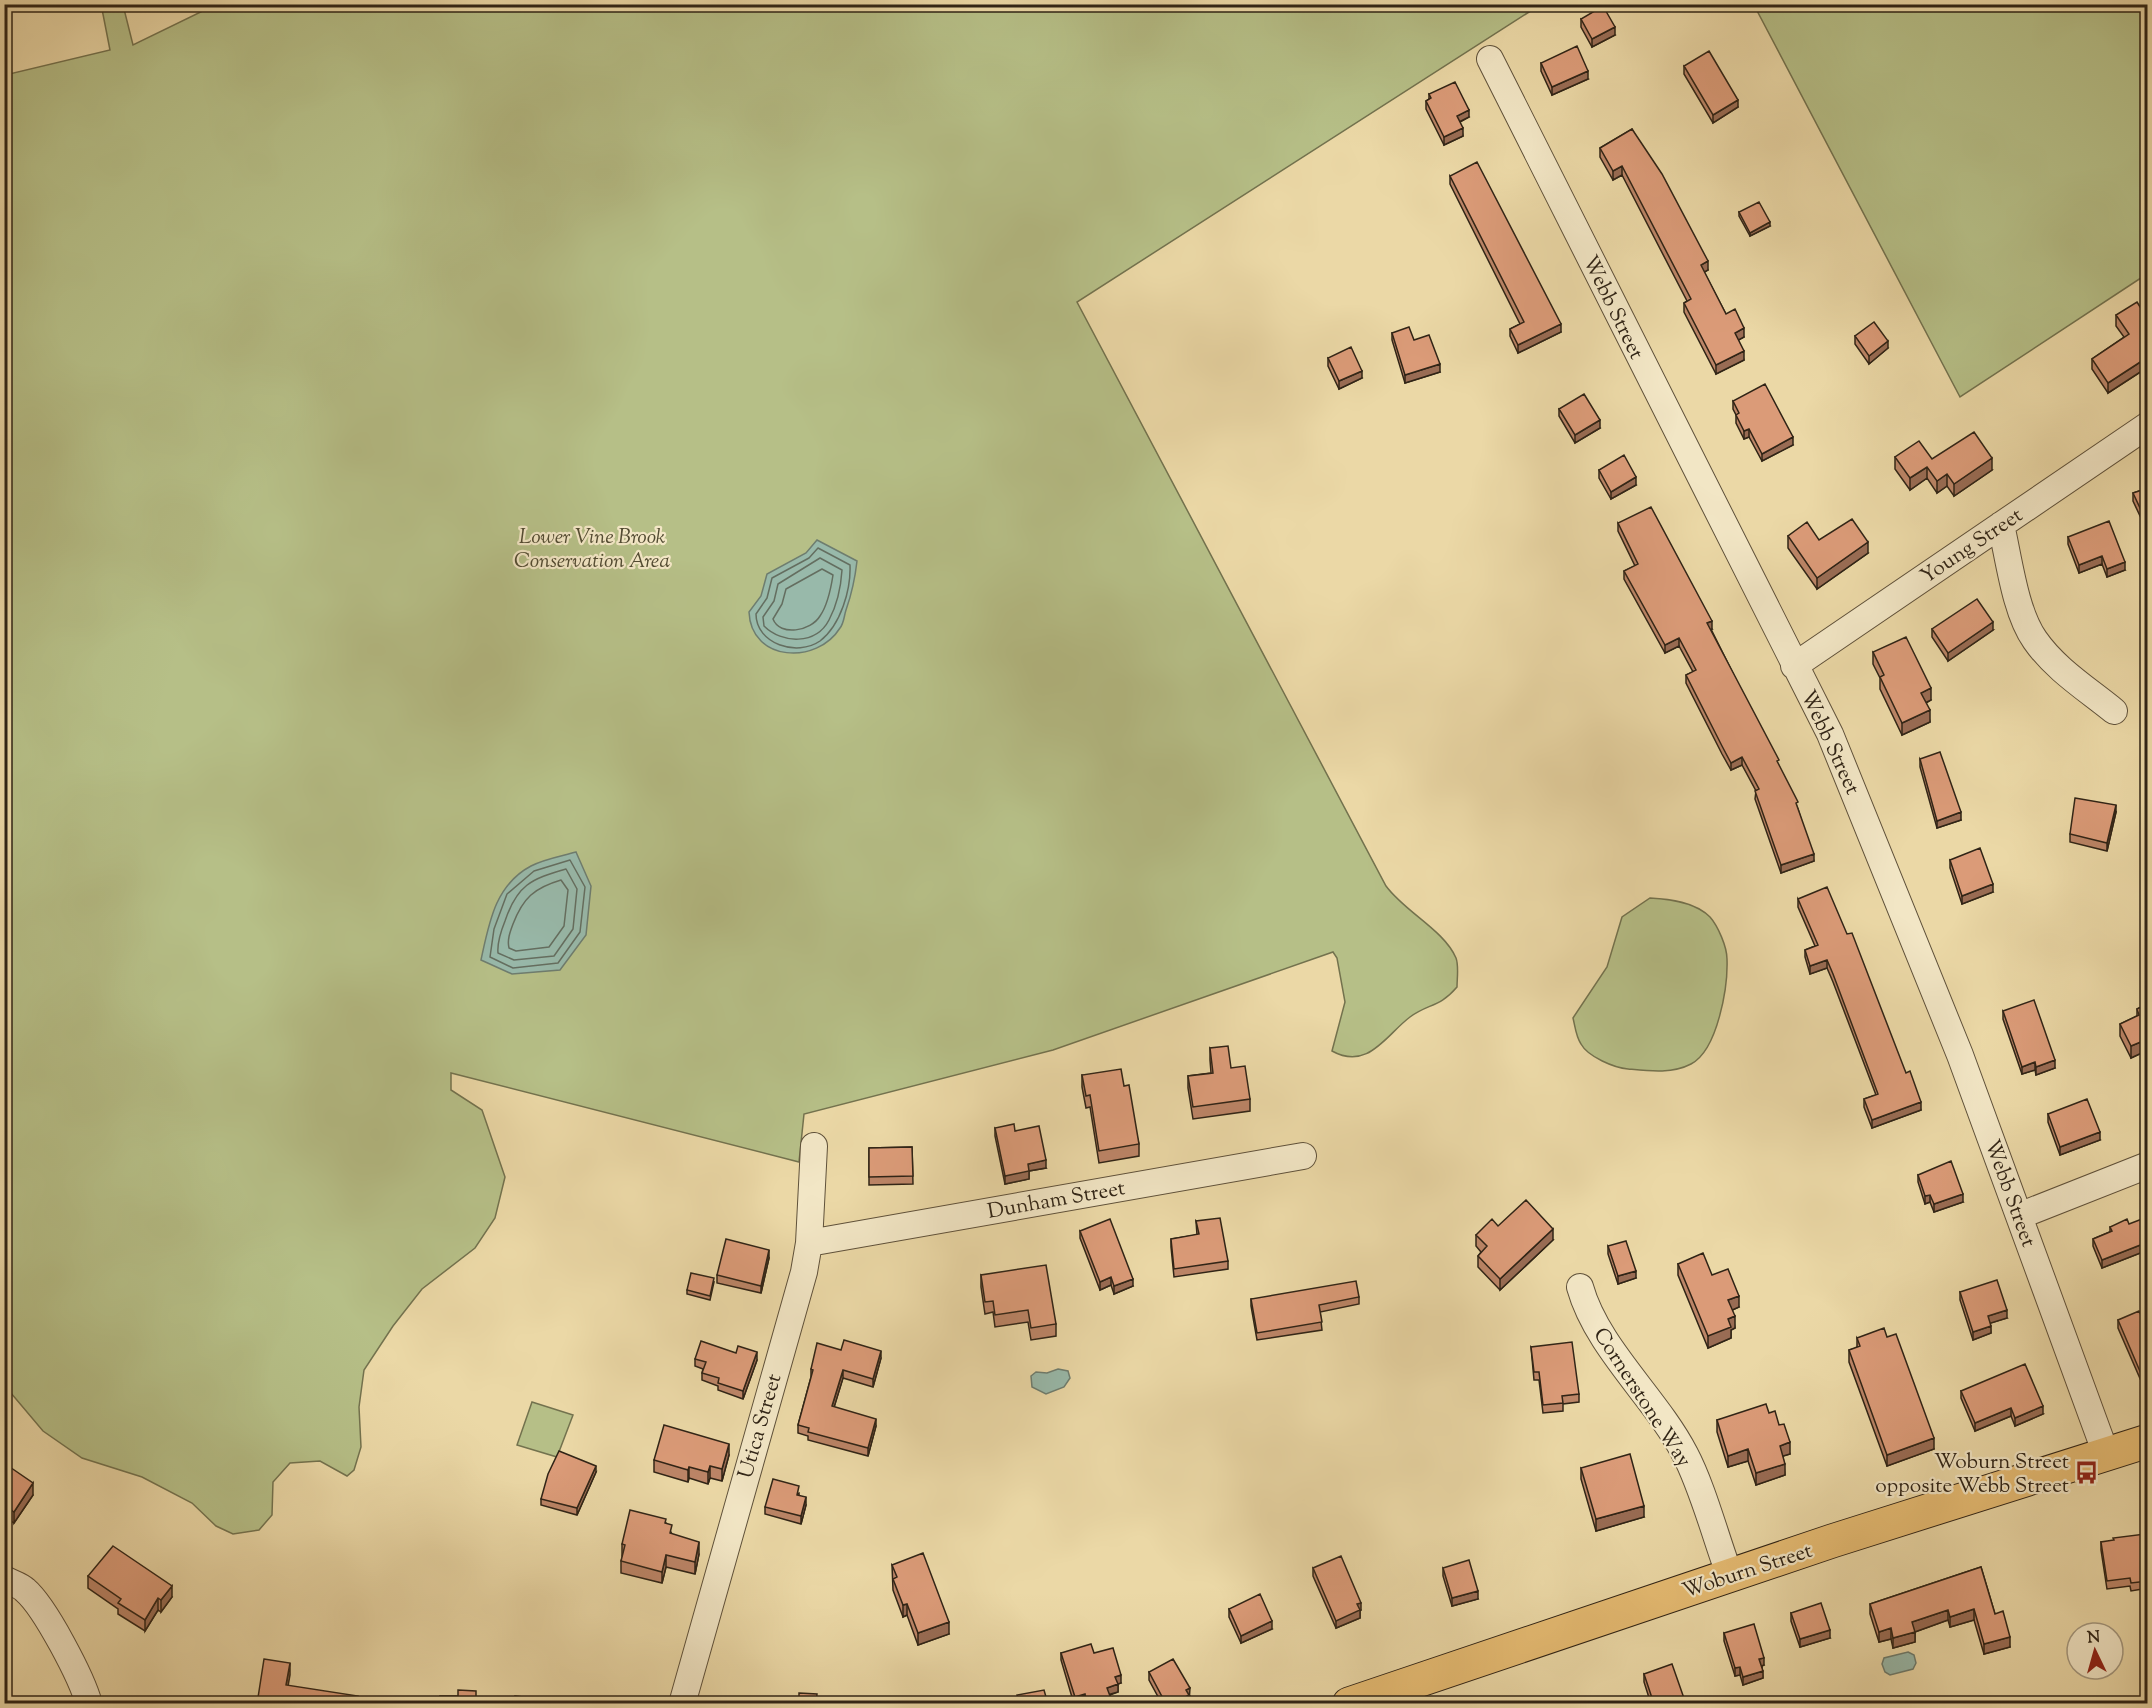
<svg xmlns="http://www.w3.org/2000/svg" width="2152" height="1708" font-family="'Sorts Mill Goudy',serif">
	<rect width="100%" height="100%" fill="#ebd8a6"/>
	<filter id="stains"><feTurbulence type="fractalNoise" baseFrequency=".00333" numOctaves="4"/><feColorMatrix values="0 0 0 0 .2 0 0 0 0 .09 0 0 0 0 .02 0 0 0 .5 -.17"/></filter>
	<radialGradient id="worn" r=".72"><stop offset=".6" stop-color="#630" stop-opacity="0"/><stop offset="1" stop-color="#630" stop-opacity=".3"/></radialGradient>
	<!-- green -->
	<path fill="#b6bf87" stroke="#73724e" stroke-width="1.5" d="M101,4l22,1 10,40 84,-41 1323,1 -463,297 309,584c19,26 58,44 70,72 3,8 1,20 1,29 -18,21 -28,16 -47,30 -24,18 -42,54 -78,34l13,-49 -8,-44 -4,-6 -280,98 -249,64 -5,48 -348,-89v17l31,20 23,67 -10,41 -20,30 -53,41 -29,37 -29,44 -5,37 2,40 -7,23 -7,6 -27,-15 -30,2 -17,19 -1,33 -13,15 -26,4 -17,-8 -24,-23 -50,-26 -60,-19 -39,-27 -38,-45v-1311l105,-25z
		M1754,5h393v269l-187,123z
		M1650,898c20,1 45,4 60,19 8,9 17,30 17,42 1,27 -9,91 -36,105 -19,10 -42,7 -63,5 -13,-1 -40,-12 -47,-25 -5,-7 -6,-18 -8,-26l34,-51 15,-50z
		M532,1402l41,13 -16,42 -40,-12z"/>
	<!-- water -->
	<path fill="#98b9aa" stroke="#6e7d6f" stroke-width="1.5" d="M817,540l40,21c-2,18 -5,32 -11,49 -2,6 -2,13 -6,18 -23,37 -89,34 -91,-16l12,-16 6,-22 39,-21z
		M576,852l15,34 -5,49 -26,35 -48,4 -31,-14c8,-37 14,-75 50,-94 13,-7 31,-10 45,-14z
		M1058,1369l10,2 2,7 -6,9 -18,7 -14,-7 -1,-11 5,-4 11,1z
		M1908,1652l6,3 2,8 -3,6 -23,6 -5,-3 -3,-8 2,-6z"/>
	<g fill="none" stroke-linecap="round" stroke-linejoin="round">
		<!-- shore -->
		<path stroke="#646e60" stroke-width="1.5" d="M818,548l32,17c1,24 -9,60 -30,76 -23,16 -64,3 -64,-27l11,-16 5,-20 37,-20z
			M820,558l22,12c-1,16 -5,35 -13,50 -13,25 -47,24 -65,6l-1,-9 11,-16 4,-17z
			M822,569l11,6c-2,13 -6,31 -13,41 -9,15 -40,21 -47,3l9,-15 4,-15z
			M570,860l15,27 -5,45 -22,31 -45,5 -23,-11 4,-28 13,-35 27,-23z
			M566,869l11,20 -4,40 -19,27 -40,4 -16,-7c-1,-10 3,-22 7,-32 12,-36 26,-42 61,-52z
			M561,880l7,10 -4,36 -15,21 -33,4 -7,-3c-2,-8 1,-16 4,-24 10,-26 21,-36 48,-44z"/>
		<defs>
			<path id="minor" d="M1490,59l340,675 130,321 146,399
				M2001,525c8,34 14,87 34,115 20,29 52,49 79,71
				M1794,666l354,-241
				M2019,1216l129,-51
				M809,1243l494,-87
				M1580,1287c17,61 76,111 105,167 18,34 31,85 45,122
				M4,1579c7,4 16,6 21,11 20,17 57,88 64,114
				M682,1704l122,-432 5,-29 5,-97"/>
			<path id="major" d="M1349,1704l483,-163 316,-100"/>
		</defs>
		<!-- minor casing -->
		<use href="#minor" stroke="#5f513a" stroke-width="28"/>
		<!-- major casing -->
		<use href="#major" stroke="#302416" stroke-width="35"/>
		<!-- minor -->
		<use href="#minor" stroke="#f2e6c5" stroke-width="26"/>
		<!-- major -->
		<use href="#major" stroke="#e6bc73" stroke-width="33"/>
	</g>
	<!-- wall -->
	<path fill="#bc8567" stroke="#302416" stroke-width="1.5" d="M1581,19l34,16 -23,12 -11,-20z
		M1541,63l47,16 -36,16 -11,-24z
		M1684,66l54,41 -25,16 -29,-49z
		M1429,94l40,23 -9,5 3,14 -19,9 -18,-36v-8l3,-2z
		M1632,129l76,141 -4,2 22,42 18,23 -6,3 6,20 -28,14 -32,-62v-9l3,-2 -65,-126 -9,5 -13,-23v-9z
		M1450,176l111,156 -43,21 -8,-17v-7l10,-5 -70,-140z
		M1739,212l31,14 -20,10 -11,-20z
		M2148,305v62l-40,26 -16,-24v-10l32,-22 -8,-11v-11l26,-5z
		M1392,333l22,7 26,32 -35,11 -13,-43z
		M1855,336l33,12 -19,16 -14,-20z
		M1328,358l34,20 -23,11 -11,-23z
		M1733,401l60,44 -31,16 -13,-24 -5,2 -8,-16v-8l-3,-6z
		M1559,409l41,19 -25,15 -16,-27z
		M1895,457l37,2 60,11 -38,26 -7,-10 -10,7 -10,-15 -17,12 -15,-21z
		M1599,470l37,15 -25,14 -12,-21z
		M2148,488v45l-15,-32v-8z
		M1618,523l94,106h-1l68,137 19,43 16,52 -33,12 -26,-74 1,-8 -14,-26 -11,5 -9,-16 -36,-71v-8l7,-3 -14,-26 -14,7 -41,-74v-8l11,-5 -17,-35z
		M1788,536l31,4 49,13 -51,36 -29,-41z
		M2068,537l57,33 -18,7 -5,-13 -23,9 -11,-29z
		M1932,629l61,1 -45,31 -16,-24z
		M1873,652l58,48 -5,3 4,19 -28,13 -22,-46v-11l-7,-14z
		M1920,759l41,61 -24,8 -17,-61z
		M2116,812l-9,39 -37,-9v-8z
		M1950,860l43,32 -31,12 -12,-36z
		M1798,899l108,174 15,37 -49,18 -8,-21v-8l12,-4 -43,-113 -6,-14 -17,6 -5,-17v-7l10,-4 -17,-39z
		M2148,1004v46l-17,8 -11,-22v-12l17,-8v-7z
		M2003,1011l52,57 -19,7 -1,-5 -13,4 -19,-55z
		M1210,1048l21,20 19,31v12l-57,8 -5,-31v-12l23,-3 -1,-13z
		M1082,1075l42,11 15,58v12l-40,7 -9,-56 -4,1 -4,-21z
		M2048,1114l52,26 -40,15 -12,-33z
		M995,1128l51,40 -17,3v8l-24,5 -10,-48z
		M912,1147l1,37 -44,1v-37z
		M1918,1175l45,27 -29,10 -4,-10 -5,2 -7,-22z
		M1196,1221l32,40v8l-54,8 -3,-30v-8l26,-4z
		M2129,1224l19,9v17l-46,18 -9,-22v-7l17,-7v-5z
		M1080,1231l53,55 -19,8 -3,-9 -11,5 -20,-52z
		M1476,1235l77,5 -53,50 -22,-23v-11l3,-4 -5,-6z
		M1608,1246l28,32 -18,6 -10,-30z
		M769,1258l-8,35 -44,-10v-8z
		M1678,1264l34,11 27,32 -7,3 3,18 -4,2v8l-23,10 -30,-73z
		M981,1275l75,49v12l-25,4 -3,-18 -33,5 -2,-15 -8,2 -4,-27z
		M714,1282l-4,18 -23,-6v-4z
		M1960,1292l47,26 -17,5 1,10 -18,7 -13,-40z
		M1359,1297v7l-39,8 2,18 -65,10 -6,-34v-7z
		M2148,1317v64l-6,2 -24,-55v-8l25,-1z
		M1857,1338l77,111 -47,17 -38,-104v-12l8,-2z
		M1531,1347l48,47v8l-16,2v7l-20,2 -4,-33h-5z
		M841,1350l40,8 -8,29 -30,-9 -9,29 42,19 -8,30 -60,-16v-4l-10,-3v-8l13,-48v-8z
		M736,1353l21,7 -14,39 -25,-9v-4l-16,-6v-7l1,-4 -8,-3v-7z
		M1961,1391l82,23 -28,12 -4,-10 -36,15 -14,-33z
		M1769,1413l10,12 11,29 -7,2 2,19 -29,10 -8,-24 -20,6 -11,-35v-12z
		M729,1455l-7,26 -12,-3 -2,6 -19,-6 -1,4 -34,-10v-12z
		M4,1463l29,32 -19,28 -10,-6z
		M1581,1468l63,49 -48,14 -15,-52z
		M596,1472l-19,43 -36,-10v-6z
		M799,1493v2l7,10 -5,19 -36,-10v-7z
		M666,1523l6,11 27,20 -4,20 -29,-7 -4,16 -41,-10v-12l2,-5h-1v-12z
		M2101,1542l47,8v38l-17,3 -1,-5 -23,3 -6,-39z
		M892,1565l57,69 -31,11 -11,-30 -4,2 -10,-27z
		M1981,1567l14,47 15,33 -26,7 -10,-34 -24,7 -2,-7 -33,12v10l-22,6 -2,-9 -12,3 -9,-28v-10z
		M1313,1568l48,42 -1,1v7l-24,10 -23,-52z
		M1443,1568l35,31 -26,7 -9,-30z
		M88,1576l84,21 -11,15 -3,-2 -13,21 -27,-17v-5l-30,-21z
		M1229,1609l43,20 -31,14 -12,-26z
		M1791,1613l39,25 -30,9 -9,-26z
		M1724,1633l40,32 -2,1 1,12 -20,7 -3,-10 -5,1 -11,-35z
		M1061,1653h33l27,30 -3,1v8l-8,3 3,9h-28v-2l-5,2h-6l-13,-44z
		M1149,1672l41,24 -1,7 -2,1h-25l-13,-24z
		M1644,1674l42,30h-35l-7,-22z"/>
	<!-- shaded-wall -->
	<path fill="#996c54" stroke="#302416" stroke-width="1.5" d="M1615,27v8l-23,12v-8z
		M1588,71v8l-36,16v-8z
		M1738,100v7l-25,16v-8z
		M1469,110v7l-12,6v-7z
		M1463,128v8l-19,9v-8z
		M1622,166v9l-9,5v-9z
		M1770,222v4l-20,10v-3z
		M1708,261v9l-7,4v-9z
		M1561,324v8l-43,21v-8z
		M1744,328v9l-9,5v-9z
		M1888,341v7l-19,16v-8z
		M1744,351v9l-28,14v-9z
		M2148,357v10l-40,26v-10z
		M1440,364v8l-35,11v-8z
		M1362,371v7l-23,11v-8z
		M1600,420v8l-25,15v-8z
		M1749,429v8l-5,2v-8z
		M1793,437v8l-31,16v-7z
		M1992,458v12l-38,26v-12z
		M1927,467v11l-17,12v-12z
		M1947,474v12l-10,7v-12z
		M1636,477v8l-25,14v-7z
		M1868,542v11l-51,36v-11z
		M2102,556v8l-23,9v-8z
		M2125,562v8l-18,7v-8z
		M1712,621v8l-5,2v-8z
		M1993,622v8l-45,31v-8z
		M1679,638v8l-14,7v-8z
		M1931,688v12l-10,5v-12z
		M1930,710v12l-28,13v-12z
		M1742,757v8l-11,5v-7z
		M2116,805v7l-9,39v-8z
		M1961,812v8l-24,8v-7z
		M1814,854v7l-33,12v-8z
		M1993,884v8l-31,12v-8z
		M1827,960v8l-17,6v-8z
		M2148,1039v11l-17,8v-12z
		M2055,1060v8l-19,7v-8z
		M2035,1062v8l-13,4v-7z
		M1921,1102v8l-49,18v-8z
		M2100,1132v8l-40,15v-8z
		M1046,1160v8l-17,3v8l-24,5v-8l23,-12z
		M1963,1194v8l-29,10v-8z
		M1930,1195v7l-5,2v-8z
		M1553,1229v11l-53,50v-11z
		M2148,1242v8l-46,18v-8z
		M769,1250v8l-8,35v-7z
		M1636,1271v7l-18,6v-8z
		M1111,1277v8l-11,5v-8z
		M1133,1279v7l-19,8v-8z
		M1739,1296v11l-11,5v-12z
		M2007,1310v8l-19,6v-8z
		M1735,1316v12l-4,2v8l-23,10v-12l20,-17z
		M1991,1326v7l-18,7v-8z
		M881,1351v7l-8,29v-8z
		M757,1352v8l-14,39v-8z
		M843,1370v8l-11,36v-8z
		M2148,1373v8l-6,2v-7z
		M2043,1406v8l-28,12v-8z
		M2011,1408v8l-36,15v-8z
		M876,1419v7l-8,30v-8z
		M1934,1438v11l-47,17v-11z
		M1790,1442v12l-10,3v-11z
		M729,1444v11l-7,26v-12z
		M1748,1449v12l-20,6v-11z
		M1785,1464v11l-29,10v-12z
		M596,1466v6l-19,43v-7z
		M710,1466v12l-2,6v-12z
		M689,1467v11l-1,4v-12z
		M33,1483v12l-19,28v-11z
		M806,1497v8l-5,19v-8z
		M1644,1506v11l-48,14v-12z
		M699,1542v12l-4,20v-12z
		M666,1555v12l-4,16v-11z
		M172,1586v11l-11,15v-12z
		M1478,1591v8l-26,7v-8z
		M158,1598v12l-13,21v-11z
		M1361,1603v7l-1,1v7l-24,10v-7l21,-17z
		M907,1604v11l-4,2v-12z
		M1974,1609v11l-24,7v-10z
		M1948,1610v10l-36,13v-11z
		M1272,1621v8l-31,14v-7z
		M949,1622v12l-31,11v-12z
		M1891,1628v11l-12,3v-10z
		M1830,1630v8l-30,9v-8z
		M1915,1632v10l-22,6v-10z
		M2010,1637v10l-26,7v-10z
		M1764,1658v7l-5,2v-8z
		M290,1663v12l-4,22v-12z
		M1740,1667v8l-5,1v-8z
		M1763,1671v7l-20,7v-8z
		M1121,1675v8l-6,2v-8z
		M1118,1684v8l-11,3v-7z
		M1190,1688l-1,15 -2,1h-14l13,-14z
		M1085,1694v8l-5,2h-5v-7z"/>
	<!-- building -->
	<path fill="#db9b78" stroke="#302416" stroke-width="1.5" d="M1603,6l12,21 -23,12 -11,-20z
		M1577,46l11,25 -36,16 -11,-24z
		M1709,51l29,49 -25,15 -29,-49z
		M1455,82l14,28 -12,6 6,12 -19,9 -18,-36 5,-3 -2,-4z
		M1632,129l30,45 46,87 -7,4 25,49 9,-5 9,19 -9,5 9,18 -28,14 -32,-62 7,-4 -69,-133 -9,5 -13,-23z
		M1477,162l84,162 -43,21 -8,-16 14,-7 -74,-146z
		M1759,202l11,20 -20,11 -11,-21z
		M2137,302l5,8 6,-5v52l-40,26 -16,-24 37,-25 -13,-19z
		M1874,322l14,19 -19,15 -14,-20z
		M1409,327l5,13 15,-5 11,29 -35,11 -13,-42z
		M1351,347l11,24 -23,10 -11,-23z
		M1765,384l28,53 -31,17 -13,-25 -5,2 -8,-16 3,-2 -6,-12z
		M1584,394l16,26 -25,15 -16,-26z
		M1974,432l18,26 -38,26 -7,-10 -10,7 -10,-14 -17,11 -15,-21 24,-16 13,18z
		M1624,455l12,22 -25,15 -12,-22z
		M2148,488v37l-15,-32z
		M1651,507l61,114 -5,2 72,137 -2,1 21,41 -2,1 18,51 -33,11 -26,-74 4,-2 -17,-32 -11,6 -9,-17 -36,-71 10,-5 -17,-32 -14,7 -41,-74 14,-7 -20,-41z
		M1852,519l16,23 -51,36 -29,-42 19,-14 12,18z
		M2109,521l16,41 -18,7 -5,-13 -23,9 -11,-28z
		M1977,599l16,23 -45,31 -16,-24z
		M1906,637l25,51 -10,5 9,17 -28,13 -22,-46 4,-2 -11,-23z
		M1940,752l21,60 -24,9 -17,-62z
		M2075,798l41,7 -9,38 -37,-9z
		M1980,848l13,36 -31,12 -12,-36z
		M1827,887l20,47 5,-1 54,140 4,-2 11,31 -49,18 -8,-21 14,-5 -45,-120 -6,-14 -17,6 -5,-16 13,-5 -20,-46z
		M2034,1000l21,60 -19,7 -1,-5 -13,5 -19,-56z
		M2148,1004v35l-17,7 -11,-22 19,-9 -2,-6z
		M1228,1046l3,22 14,-2 5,33 -57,8 -5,-31 25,-3 -3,-25z
		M1121,1069l3,17 5,-1 10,59 -40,7 -9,-56 -4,1 -4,-21z
		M2087,1099l13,33 -40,15 -12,-33z
		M1014,1124l1,7 24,-5 7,34 -18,4 1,7 -24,5 -10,-48z
		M912,1147l1,29 -44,1v-29z
		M1951,1161l12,33 -29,10 -4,-9 -5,1 -7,-21z
		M1526,1200l27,29 -53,50 -22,-23 9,-10 -11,-11 16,-16 6,7z
		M1220,1218l8,43 -54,8 -3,-30 28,-5 -3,-13z
		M1110,1219l23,60 -19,7 -3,-9 -11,5 -20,-51z
		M2127,1219l2,5 13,-5 6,14v9l-46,18 -9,-21 19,-8 -2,-4z
		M726,1239l43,11 -8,36 -44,-11z
		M1626,1241l10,30 -18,5 -10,-30z
		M1703,1253l9,22 16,-6 11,27 -11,4 7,16 -7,3 3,8 -23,9 -30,-72z
		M1046,1265l10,59 -25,4 -3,-18 -33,5 -2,-14 -8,1 -4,-27z
		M691,1273l23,5 -4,18 -23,-6z
		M1997,1280l10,30 -19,6 3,10 -18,6 -13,-40z
		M1356,1281l3,16 -40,8 3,17 -65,11 -6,-34z
		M2139,1311l4,8 5,-2v56l-6,3 -24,-56z
		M1884,1328l3,9 9,-3 38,104 -47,17 -38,-105 11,-4 -3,-8z
		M844,1340l37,11 -8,28 -30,-9 -11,36 44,13 -8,29 -60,-16 1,-4 -11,-3 15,-55 -2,-1 6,-26 24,7z
		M701,1341l35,12 2,-7 19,6 -14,39 -25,-8 1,-5 -17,-5 4,-11 -11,-3z
		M1572,1342l7,52 -17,2 1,7 -20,2 -4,-33h-5l-3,-25z
		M2025,1364l18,42 -28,12 -4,-10 -36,15 -14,-32z
		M1766,1404l3,9 6,-2 4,14 5,-1 6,18 -10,4 5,18 -29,9 -8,-24 -20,7 -11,-36z
		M664,1425l65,19 -7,25 -12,-3 -2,6 -19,-5 -1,3 -34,-10z
		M559,1451l37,15 -19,42 -36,-9 7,-25z
		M1630,1454l14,52 -48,13 -15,-51z
		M4,1463l29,20 -19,29 -10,-7z
		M773,1479l26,7 -2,9 9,2 -5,19 -36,-9z
		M630,1510l36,9 -1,4 7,2 -2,8 29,9 -4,20 -29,-7 -4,17 -41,-11 4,-16 -3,-1z
		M2145,1534l3,16v31l-17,2 -1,-5 -23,3 -6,-39 13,-2 -1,-2z
		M113,1546l59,40 -11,14 -3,-2 -13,22 -27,-17 3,-4 -33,-23z
		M923,1553l26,69 -31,11 -11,-29 -4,1 -10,-26 4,-2 -5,-12z
		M1341,1556l20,47 -4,1 3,6 -24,11 -23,-53z
		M1469,1560l9,31 -26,7 -9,-30z
		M1981,1567l14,47 8,-3 7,26 -26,7 -10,-35 -24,8 -2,-7 -36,12 3,10 -22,6 -2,-10 -12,4 -9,-28z
		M1260,1594l12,27 -31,15 -12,-27z
		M1821,1603l9,27 -30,9 -9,-26z
		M1754,1624l10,34 -5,1 4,12 -20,6 -3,-10 -5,1 -11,-35z
		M1091,1644l3,9 19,-5 8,27 -6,2 3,7 -11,4 6,16h-26l-2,-10 -10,3 -14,-44z
		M264,1659l26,4 -4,22 72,11 -2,8h-99z
		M1173,1659l17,29 -4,2 3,5 -16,9h-7l-17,-32z
		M1672,1664l14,40h-32l-10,-30z
		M458,1690l18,1v13h-36v-8h18z
		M1044,1690l4,14h-29l-2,-9z
		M799,1693l18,1 -1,10h-17z
		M515,1696l17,2v6h-17z
		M1981,1697l1,3 8,-2 1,6h-35z
		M630,1699l17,3v2h-17z
		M724,1699l30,2v3h-30z
		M610,1701l15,3h-16z"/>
	<!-- icons -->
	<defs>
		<symbol id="bus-bare" viewBox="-9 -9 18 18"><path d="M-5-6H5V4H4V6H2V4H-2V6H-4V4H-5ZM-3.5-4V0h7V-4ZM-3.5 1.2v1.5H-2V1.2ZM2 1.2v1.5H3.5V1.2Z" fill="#8f2418" stroke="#f2e6c5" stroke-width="2.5" paint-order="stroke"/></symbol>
	</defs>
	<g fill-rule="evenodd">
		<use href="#bus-bare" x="2070" y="1456" width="33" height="33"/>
	</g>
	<g text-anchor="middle" stroke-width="4.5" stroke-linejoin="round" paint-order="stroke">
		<!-- street labels -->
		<g font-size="21" fill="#302416" stroke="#f2e6c5">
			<text transform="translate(1614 307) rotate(64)" y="7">Webb Street</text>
			<text transform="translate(1971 545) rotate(-34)" y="7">Young Street</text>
			<text transform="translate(1831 742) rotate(65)" y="7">Webb Street</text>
			<text transform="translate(2011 1193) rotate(70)" y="7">Webb Street</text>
			<text transform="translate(1056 1199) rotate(-10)" y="7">Dunham Street</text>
			<text transform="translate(1643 1397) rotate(57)" y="7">Cornerstone Way</text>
			<text transform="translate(759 1426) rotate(-74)" y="7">Utica Street</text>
			<text transform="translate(1747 1570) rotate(-18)" y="7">Woburn Street</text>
		</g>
		<!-- park labels -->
		<g font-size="21" font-style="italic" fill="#524b32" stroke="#f2e6c5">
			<text x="592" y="543">Lower Vine Brook<tspan x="592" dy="24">Conservation Area</tspan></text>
		</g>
		<!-- poi labels -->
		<g font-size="21" fill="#302416" stroke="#f2e6c5" text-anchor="end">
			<text x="2069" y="1468">Woburn Street<tspan x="2069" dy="24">opposite Webb Street</tspan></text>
		</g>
	</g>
	<!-- margin -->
	<rect width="2152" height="1708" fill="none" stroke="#ebd8a6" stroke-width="24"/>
	<rect x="6" y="6" width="2140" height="1696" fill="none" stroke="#302416" stroke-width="3"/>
	<rect x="12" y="12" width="2128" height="1684" fill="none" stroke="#302416" stroke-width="1.5"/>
	<!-- north arrow -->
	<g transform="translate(2095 1651) rotate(355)"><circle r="28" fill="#f2e6c5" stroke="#a4987f" stroke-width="1.5"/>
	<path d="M0-4.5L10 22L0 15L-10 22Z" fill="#8f2418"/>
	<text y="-9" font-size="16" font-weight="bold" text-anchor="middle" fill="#302416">N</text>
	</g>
	<rect width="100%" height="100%" filter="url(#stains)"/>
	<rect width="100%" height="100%" fill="url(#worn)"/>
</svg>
